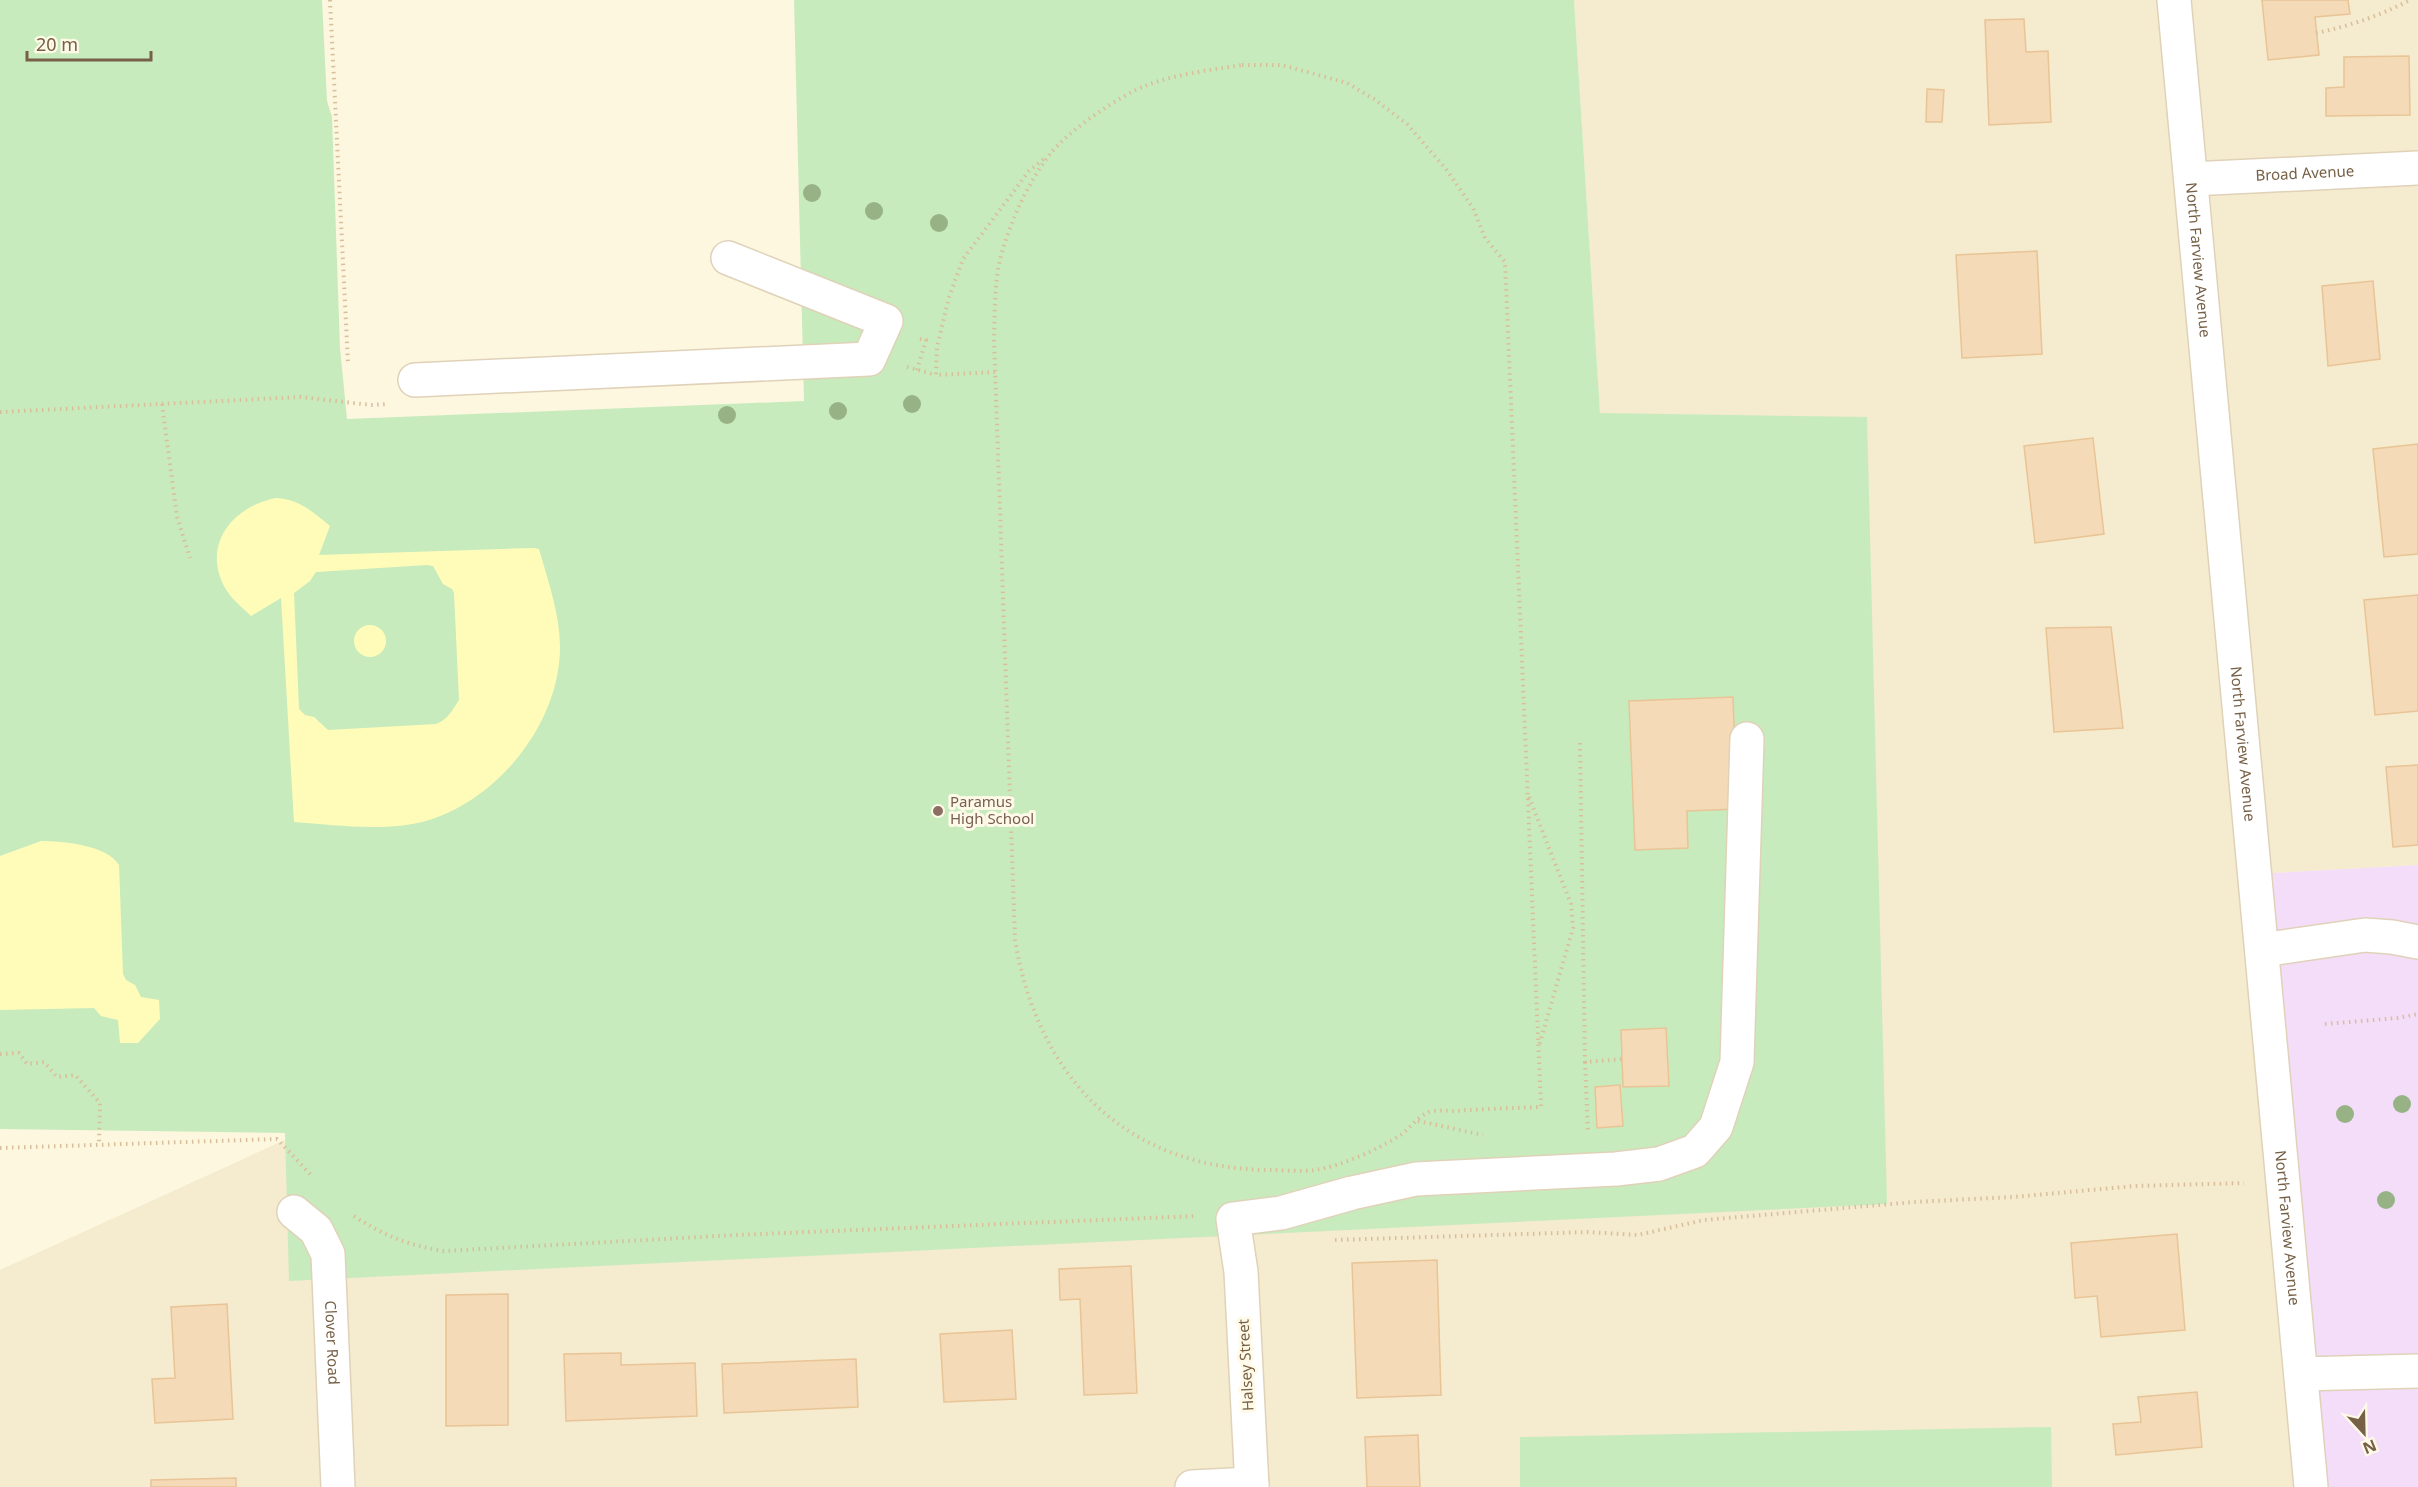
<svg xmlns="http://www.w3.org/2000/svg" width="2418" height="1487" font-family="'Noto Sans',sans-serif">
	<rect width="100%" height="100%" fill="#fdf7e0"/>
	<!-- residential -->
	<path fill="#f5ebce" d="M1574,0h844v865l-163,9 56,613h-2311v-217l1867,-852 -267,-4z"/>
	<!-- education -->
	<path fill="#f4ddf9" d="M2418,865v622h-107l-56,-613z"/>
	<!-- green -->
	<path fill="#c8ebbe" d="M0,0h322l5,101 5,16 8,231 7,71 457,-18 -10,-401h780l26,413 267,4 20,787 -1598,77 -4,-148 -285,-4z
		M2051,1427l1,60h-532v-50z"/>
	<!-- sand -->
	<path fill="#fffcb9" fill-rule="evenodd" d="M276,498c23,1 37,14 54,28l-11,29 215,-7 5,1c9,32 21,65 21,98 0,76 -62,153 -134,174 -39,11 -92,4 -132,1l-13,-224 -30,18c-9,-9 -21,-18 -27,-30 -22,-43 10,-80 52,-88zM427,565l6,1 10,18 9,5 2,4 5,107c-7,10 -10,19 -23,24l-108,6 -14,-13 -9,-2 -6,-6 -5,-116 16,-12 6,-9z
		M354 641a16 16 0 1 1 32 0a16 16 0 1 1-32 0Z
		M41,841c21,0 66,4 78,24l4,109 3,6 9,5 6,12 18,3 1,19 -22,24h-18l-2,-23 -17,-4 -7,-8 -94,2v-154z"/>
	<!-- building -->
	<path fill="#f4dab6" stroke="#e8c496" stroke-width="1.5" d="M2262,0h86l2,14 -35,3 4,38 -51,5z
		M2024,19l2,33 22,-1 3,71 -62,3 -4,-105z
		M2409,56l1,59 -84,1v-28l18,-1v-30z
		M1927,89l17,1 -2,32h-16z
		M2037,251l5,103 -80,4 -6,-103z
		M2373,281l7,78 -52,7 -6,-80z
		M2093,438l11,96 -69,9 -11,-97z
		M2418,444v110l-34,3 -11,-108z
		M2418,595v116l-43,4 -11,-115z
		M2111,627l12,101 -69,4 -8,-104z
		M1733,697l4,112 -50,2 1,37 -53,2 -6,-149z
		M2418,765v80l-25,2 -7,-80z
		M1666,1028l3,58 -46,1 -2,-57z
		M1620,1085l3,41 -26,2 -2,-41z
		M2177,1234l8,96 -84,7 -4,-41 -22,2 -4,-55z
		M1437,1260l4,135 -84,3 -5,-135z
		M1131,1266l6,127 -53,2 -4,-96 -20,1 -1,-31z
		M508,1294v131l-62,1v-131z
		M227,1304l6,115 -78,4 -3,-44 23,-1 -4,-71z
		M1012,1330l4,69 -72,3 -4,-68z
		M621,1353v12l74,-2 2,53 -131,5 -2,-67z
		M856,1359l2,48 -134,6 -2,-49z
		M2197,1392l5,55 -86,8 -3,-31 28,-2 -3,-25z
		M1418,1435l2,52h-53l-2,-50z
		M236,1478v9h-85v-7z"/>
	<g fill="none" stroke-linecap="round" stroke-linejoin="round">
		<defs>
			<g id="minor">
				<path id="s1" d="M2174,0l137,1487"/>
				<path id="s2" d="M2191,179l227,-11"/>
				<path d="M415,380l454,-21 17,-38 -158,-63"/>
				<path d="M2262,950l103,-15 27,2 26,5"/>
				<path id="s3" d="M294,1212l22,18 12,24 10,233"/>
				<path d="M2301,1374l117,-3"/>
				<path d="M1192,1487l60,-3"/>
				<path d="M1252,1487l-11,-215 -8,-53 48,-6 71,-20 64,-14 200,-10 43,-5 36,-13 21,-24 21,-65 10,-323"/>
			</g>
		</defs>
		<!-- minor casing -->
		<use href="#minor" stroke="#e0d2b9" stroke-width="36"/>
		<!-- path -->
		<path stroke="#d9be9a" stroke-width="4" stroke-dasharray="1.5 4.5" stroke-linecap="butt" d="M330,0l18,363
			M2316,33c34,-7 63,-17 94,-33
			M1242,65h40l65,18 27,16 33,25 39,45 27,39 12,30 20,24 36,845c-29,1 -58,2 -87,4 -7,0 -20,-2 -27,2 -10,4 -18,17 -28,23 -22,14 -58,30 -84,34 -14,2 -31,0 -45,0 -144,-1 -232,-92 -255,-230l-21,-601c1,-29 0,-59 8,-87 10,-34 27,-71 48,-98 19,-24 69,-58 97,-69 30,-11 63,-15 95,-20z
			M907,367l29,8
			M917,370l9,-30 -7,-1
			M995,372l-59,3 1,-28 12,-50 14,-38 66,-88 17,-14
			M162,404l15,113 13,41
			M0,412l301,-15 70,8 16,-1
			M1580,743l5,319 37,-3
			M1529,797l42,107 2,24 -34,118
			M2325,1024l73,-6 20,-4
			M0,1054l19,-1 8,11 17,-2 13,15 18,-2 25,28 -1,42
			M1585,1062l3,71
			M1418,1121l65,14
			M0,1148l277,-9 35,37
			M354,1216c28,19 56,30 90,35l293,-16 459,-19
			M1335,1240l253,-8 50,3 66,-15 210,-18 99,-5 122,-11 109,-3"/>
		<!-- minor -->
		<use href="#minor" stroke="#fff" stroke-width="33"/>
	</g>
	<!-- trees -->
	<g fill="#97b386">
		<circle cx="812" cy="193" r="9"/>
		<circle cx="874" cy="211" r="9"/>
		<circle cx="939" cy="223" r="9"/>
		<circle cx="912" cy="404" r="9"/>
		<circle cx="838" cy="411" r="9"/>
		<circle cx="727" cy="415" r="9"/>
		<circle cx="2402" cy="1104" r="9"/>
		<circle cx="2345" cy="1114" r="9"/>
		<circle cx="2386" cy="1200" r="9"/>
	</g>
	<!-- markers -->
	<circle fill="#8d6e63" stroke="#fffae8" stroke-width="2" cx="938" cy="811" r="6"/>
	<g text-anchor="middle" stroke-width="6" stroke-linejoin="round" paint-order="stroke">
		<!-- street labels -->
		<g font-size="15" fill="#766046" stroke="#fffae8">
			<text dy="5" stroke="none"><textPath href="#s2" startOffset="114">Broad Avenue</textPath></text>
			<text dy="5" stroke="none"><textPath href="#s1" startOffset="261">North Farview Avenue</textPath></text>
			<text dy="5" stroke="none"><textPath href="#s1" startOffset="747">North Farview Avenue</textPath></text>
			<text dy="5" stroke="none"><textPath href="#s1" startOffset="1233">North Farview Avenue</textPath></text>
			<text dy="5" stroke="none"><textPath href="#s3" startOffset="144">Clover Road</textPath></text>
			<text transform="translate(1246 1365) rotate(-93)" y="5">Halsey Street</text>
		</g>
		<!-- education labels -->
		<g font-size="15" fill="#785e54" stroke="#fffae8" text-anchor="start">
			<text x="950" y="807">Paramus<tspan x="950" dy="17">High School</tspan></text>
		</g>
	</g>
	<!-- north arrow -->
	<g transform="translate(2364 1433) rotate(158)" stroke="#fffae8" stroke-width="4.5" paint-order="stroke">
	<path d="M0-4.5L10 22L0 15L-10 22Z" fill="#766046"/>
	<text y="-9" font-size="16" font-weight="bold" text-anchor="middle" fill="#766046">N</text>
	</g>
	<!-- scale -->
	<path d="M27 51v9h124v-9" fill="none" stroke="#766046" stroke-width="3"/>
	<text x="36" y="51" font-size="18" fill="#766046" stroke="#fffae8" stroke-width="4.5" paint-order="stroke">20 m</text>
</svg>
